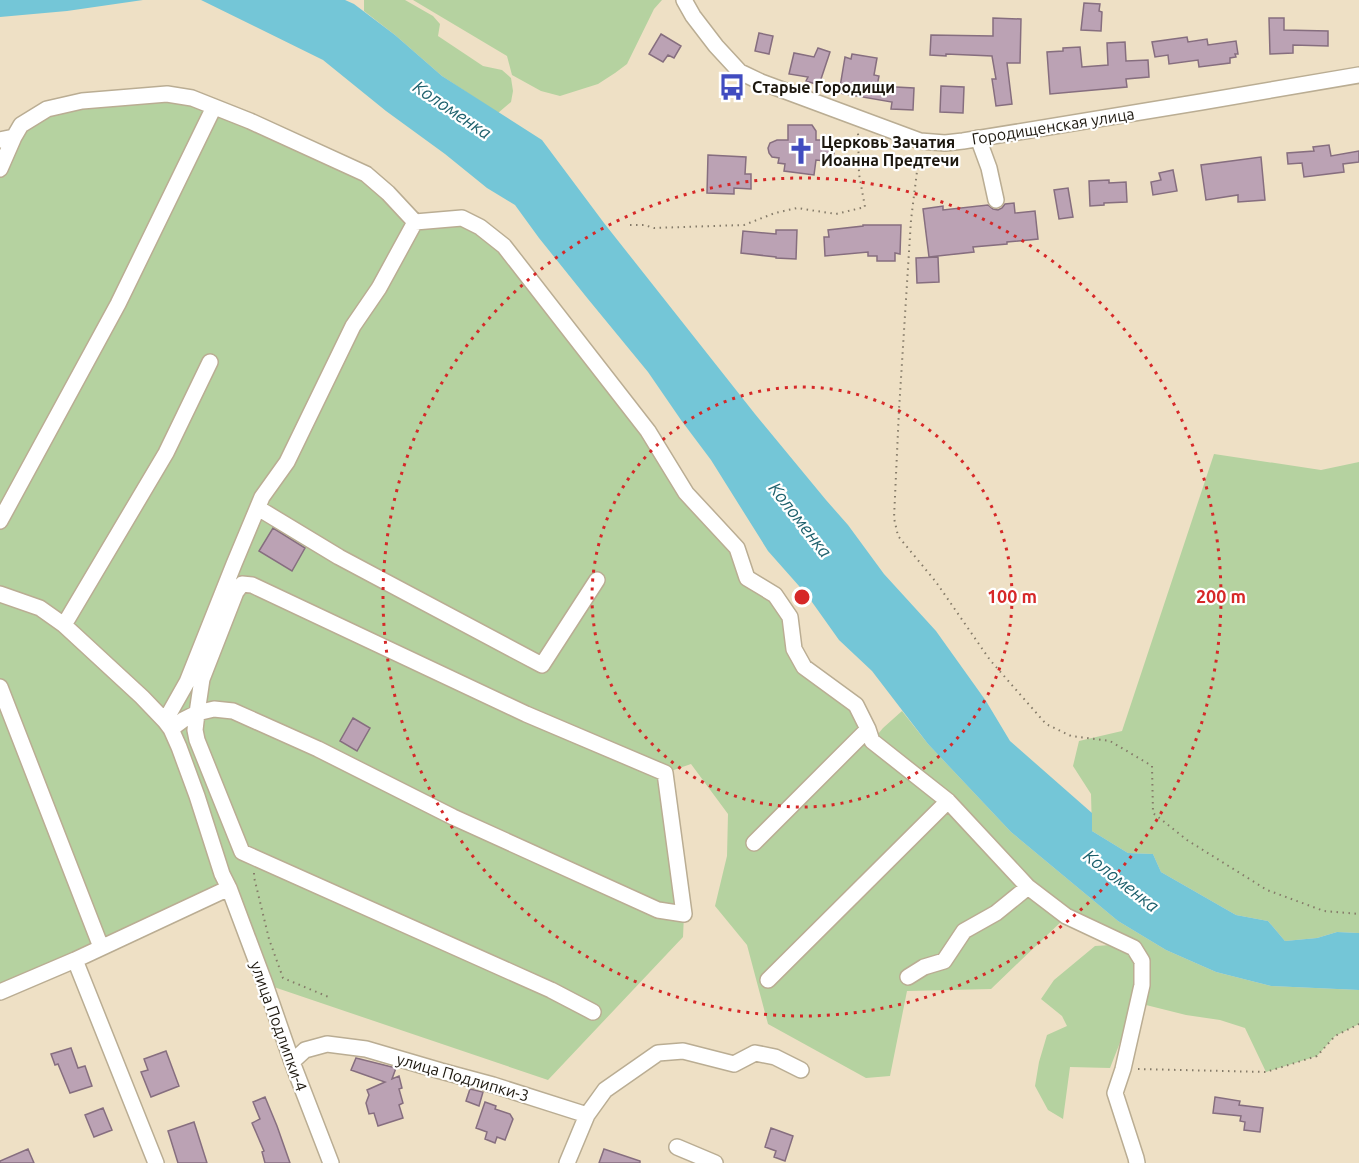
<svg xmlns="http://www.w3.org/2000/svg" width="1359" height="1163" font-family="Ubuntu,sans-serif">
	<rect width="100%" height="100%" fill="#eee0c5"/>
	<!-- green -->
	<path fill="#b5d2a0" d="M364,0h41l28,16 7,8 -2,12 45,30 19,4 9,8 2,13 -2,11 -13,11 -56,-37 -47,-41 -31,-24z
		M413,0h249l-8,9 -27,55 -12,9 -17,11 -38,12 -19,-5 -29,-16 -5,-19z
		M167,94l179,70 69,58 47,-4 42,28 182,247 51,55 10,30 28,17 19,54 62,56 17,35 10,-12 19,-17 26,33 83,88 107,89 48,29 50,22 55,14 88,4v34l-24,12 -18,20 -51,16 -21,-44 -25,-8 -34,-5 -48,-12 -17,37 -11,28 -40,-1 -7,52 -15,-9 -13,-24 4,-24 8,-27 20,-9 -5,-10 -21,-17 13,-19 41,-34 16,-1 -44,-29 -76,73 -84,2 -17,85 -24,2 -98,-54 -21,-79 -32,-39 12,-50 1,-42 -37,-50 -26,9 19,141 -1,23 -135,143 -283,-96 -37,-96 -228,104v-852l47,-31z
		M1214,454l107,16 38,-8v471l-22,-1 -20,6 -32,3 -17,-20 -32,-6 -75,-43 -8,-18 -25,-1 -36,-22 -1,-37 -18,-28 6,-25 43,-10z"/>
	<!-- water -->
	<path fill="#74c6d7" d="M0,0h345l9,4 41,31 47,41 100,64 62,83 151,191 71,86 22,25 36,49 52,57 50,70 24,40 82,72v18l36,22 25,1 8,18 75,43 32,6 17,20 32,-3 20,-6 22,1v57l-88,-4 -55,-14 -50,-22 -48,-29 -107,-89 -83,-88 -56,-73 -33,-31 -32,-45 -39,-44 -57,-91 -30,-40 -33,-48 -60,-73 -49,-61 -24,-33 -28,-17 -42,-34 -59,-43 -63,-51 -122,-60h-58l-76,11 -67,6z"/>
	<!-- building -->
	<path fill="#bba2b4" stroke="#866e7f" stroke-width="1.5" d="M1084,3l16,1 -1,7 3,1 -1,19 -20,-1z
		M993,18l28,1 -1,44h-13l5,41 -16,2 -4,-27h4l-4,-23 -46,-2v2l-16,-1 1,-20 62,1z
		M1269,18h15v12l44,1v15l-35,-1v8l-23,1z
		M759,33l14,3 -4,18 -14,-3z
		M661,34l20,12 -7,12 -6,-3 -5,7 -14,-8z
		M1187,37l1,5 19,-3 1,6 28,-4 2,13h-3l1,3 -6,1v5l-31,4 -1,-7 -29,4 -1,-9 -13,2 -3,-15z
		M1125,42l1,19 22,-1 1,17 -23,2 1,8 -77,7 -3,-42 16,-1v-3l17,-1 2,20 26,-2 -1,-22z
		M818,48l12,4 -11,33 -13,-4 2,-4 -19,-3 5,-21 20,4z
		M852,54l25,4 -3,17 5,1 -2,10 37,2 -1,22 -22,-1 1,-7 -53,-9 6,-36 6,2z
		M941,86l23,1 -1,26 -23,-1z
		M788,125h24l4,6v9h12l4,3 2,10 -2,5 -7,3 -9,-1 -2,15 -30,-4 1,-7 -7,-1 1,-5 -7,-1 -3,-4 -1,-5 2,-5 7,-3h11z
		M1329,145l2,11 28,-5v11l-16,2 1,8 -40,5 -2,-14 -14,1 -1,-11 27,-2 -1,-4z
		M708,155l38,2 -1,17h6v15l-17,-1v6l-27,-1z
		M1261,157l4,43 -27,2v-7l-32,5 -5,-35z
		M1173,170l4,21 -24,4 -2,-13 10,-2 -2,-7z
		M1109,180v3l17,-1 1,20 -23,1v2l-14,1 -1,-25z
		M1068,188l5,29 -14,2 -5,-29z
		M1014,203l1,10 20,-2 3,28 -31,3v2l-34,3 1,5 -45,5 -6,-48 20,-3v4l45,-5 5,4 5,1 4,-2 3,-4z
		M863,225h38l-1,29 -5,-1v8h-18v-5h-9v-4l-43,4 -1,-19h5l-1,-7 35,-4z
		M776,230h21l-1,29 -20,-1v-1l-35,-4 2,-22 33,3z
		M938,257l1,25 -22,1 -1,-25z
		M273,528l32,20 -13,23 -33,-20z
		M353,718l17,10 -13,23 -17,-10z
		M71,1048l7,20 7,-2 7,20 -22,7 -12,-29 -3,1 -4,-11z
		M166,1051l13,35 -28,11 -10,-25 7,-2 -4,-11z
		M356,1058l40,10 -4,11 7,-3 3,12 -3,1 4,14 -4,2 4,13 -25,8 -4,-13 -5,1 -3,-11 3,-8 -2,-5 18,-8 -34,-12z
		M470,1089l13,3 -4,14 -13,-5z
		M265,1097l12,29 13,37h-25l-3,-11 2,-1 -12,-28 8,-4 -7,-17z
		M1215,1097l25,4 -1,4 24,3 -3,24 -16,-2 1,-8 -5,-1 1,-5 -28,-3z
		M485,1102l11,4 -1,3 15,5 3,5 -8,21 -8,-3 -2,6 -10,-4 2,-7 -11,-4z
		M103,1108l9,22 -18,7 -9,-22z
		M194,1122l13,41h-29l-10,-32z
		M771,1128l22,8 -8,25 -11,-4 2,-6 -11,-4z
		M28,1149l6,14h-34v-2z
		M604,1149l36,12v2h-41z"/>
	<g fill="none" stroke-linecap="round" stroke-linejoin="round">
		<defs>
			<path id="minor" d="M684,0l9,16 23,30 24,26 21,10 159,59 25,2 18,-2 238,-39 158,-27
				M978,138l11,30 7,32
				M0,140l14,-3 7,-12 26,-16 35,-8 85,-7 25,4 58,23 116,53 22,19 27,29 47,-4 18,9 24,19 144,185 38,62 51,55 10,30 28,17 15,22 4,32 10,18 52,38 12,24 4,12 76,60 80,86 38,29 68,32 8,13v24l-19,84 -8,24 21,65 1,5
				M0,169l14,-32
				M258,508l81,49 203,108 55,-85
				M0,521l118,-217 96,-197
				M0,594l40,14 24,17 78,72 23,24 6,8 8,18 18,49 25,78 7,14 36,96 27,78 39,101
				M64,625l102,-172 44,-91
				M0,687l101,260
				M165,721l22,-39 47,-118 28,-67 25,-35 66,-136 26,-38 36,-66
				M171,729l12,-9 14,-7 5,-34 34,-87 6,-8 10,1 274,129 139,59 19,141 -26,-4 -205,-93 -135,-68 -85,-38 -19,-2 -17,4 -2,17 2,10 45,112 309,138 42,22
				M754,843l114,-114
				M75,960l81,203
				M908,977l16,-10 20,-6 20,-30 32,-18 32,-26
				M768,980l180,-179
				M0,992l75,-32 154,-72
				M292,1062l13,-12 22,-6 39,5 75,22 52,14 94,30
				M677,1147l38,16
				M567,1163l20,-48 18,-25 53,-37 25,-2 51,13 21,-11 20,4 26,13"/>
		</defs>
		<!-- minor casing -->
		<use href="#minor" stroke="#baad93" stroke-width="18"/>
		<!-- path -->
		<path stroke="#857b69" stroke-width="2" stroke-dasharray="1.5 4.5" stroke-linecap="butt" d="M919,155l-8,65 -12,190 -5,108 4,18 38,46 54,78 56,64 25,12 39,5 42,25 1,47 34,27 80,50 57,21 35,3
			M630,225h14l10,3 90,-3 31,-12 22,-5 39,6 29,-7 -6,-33 -1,-42
			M254,873v4l15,62 14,39 48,20
			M1138,1069l128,3 51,-16 18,-20 24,-12"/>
		<!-- minor -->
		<use href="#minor" stroke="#fff" stroke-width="15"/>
	</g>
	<!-- distance rings -->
	<g fill="none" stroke="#d62828" stroke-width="3" stroke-dasharray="3 6">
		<circle cx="802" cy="597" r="210"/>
		<circle cx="802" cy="597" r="419"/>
	</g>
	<!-- icons -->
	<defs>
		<symbol id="bus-bare" viewBox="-9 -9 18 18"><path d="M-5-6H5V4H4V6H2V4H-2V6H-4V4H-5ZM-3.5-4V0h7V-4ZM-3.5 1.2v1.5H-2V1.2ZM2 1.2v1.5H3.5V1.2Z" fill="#414cc0" stroke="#fff" stroke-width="2.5" paint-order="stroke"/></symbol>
		<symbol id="church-bare" viewBox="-9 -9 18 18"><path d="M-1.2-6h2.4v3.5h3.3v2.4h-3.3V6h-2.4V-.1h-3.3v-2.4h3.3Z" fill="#414cc0" stroke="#fff" stroke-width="2.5" paint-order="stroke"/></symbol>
	</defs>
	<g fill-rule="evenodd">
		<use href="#bus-bare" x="713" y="68" width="38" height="38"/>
		<use href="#church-bare" x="782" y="132" width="38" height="38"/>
	</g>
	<g text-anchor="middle" stroke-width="4.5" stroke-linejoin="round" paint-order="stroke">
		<!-- poi labels -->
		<g font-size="16" font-weight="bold" fill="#1c170e" stroke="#fff" text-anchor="start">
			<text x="752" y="93">Старые Городищи</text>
			<text x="821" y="148">Церковь Зачатия<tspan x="821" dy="18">Иоанна Предтечи</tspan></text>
		</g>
		<!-- street labels -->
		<g font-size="16" fill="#1c170e" stroke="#fff">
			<text transform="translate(1053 126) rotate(-9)" y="6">Городищенская улица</text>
			<text transform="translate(279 1026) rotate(70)" y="6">улица Подлипки-4</text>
			<text transform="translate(463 1077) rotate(16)" y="6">улица Подлипки-3</text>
		</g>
		<!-- water labels -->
		<g font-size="18" font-style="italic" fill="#1e616d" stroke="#fff">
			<text transform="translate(452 110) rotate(34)" y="6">Коломенка</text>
			<text transform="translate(800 520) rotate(52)" y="6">Коломенка</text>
			<text transform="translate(1121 881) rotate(38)" y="6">Коломенка</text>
		</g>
	</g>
	<circle cx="802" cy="597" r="9" fill="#d62828" stroke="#fff" stroke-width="3"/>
	<g font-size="18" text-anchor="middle" font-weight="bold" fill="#d62828" stroke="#fff" stroke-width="4.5" stroke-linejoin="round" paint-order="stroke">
		<text x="1012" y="603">100 m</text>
		<text x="1221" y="603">200 m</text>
	</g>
</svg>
